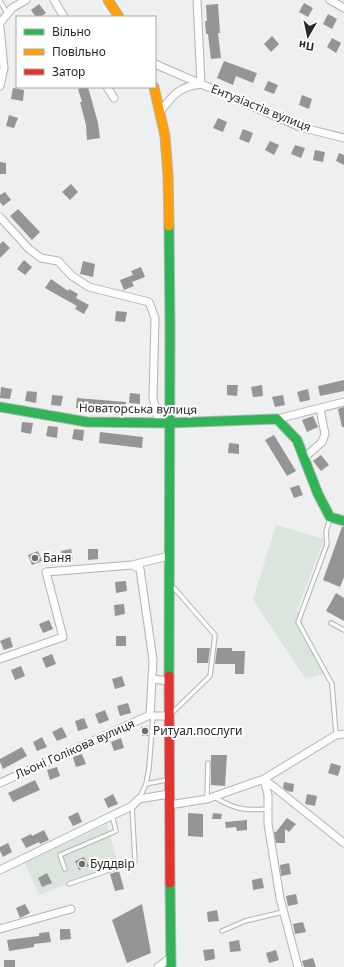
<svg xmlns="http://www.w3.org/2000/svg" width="344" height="967" font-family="'Noto Sans',sans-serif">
	<rect width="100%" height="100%" fill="#edf0ee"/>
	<!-- built -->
	<path fill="#dce4de" d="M276,525l48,14 -27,71 29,64 -21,4 -52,-78z
		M107,824l11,39 -79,32 -14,-32z"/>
	<!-- building -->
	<path fill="#949594" d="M304,3l9,5 -5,9 -9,-5z
		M39,4l7,9 -6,4h-4l-5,-7z
		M218,4l2,29h-2l3,25 -10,1 -3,-25h-2l-1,-13h2l-1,-16z
		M328,14l9,5 -5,10 -9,-5z
		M272,36l7,8 -8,8 -7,-8z
		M332,38l9,5 -5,10 -9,-6z
		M224,61l33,12 -4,10 -17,-7 -3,9 -16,-7z
		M268,81l10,4 -4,9 -10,-4z
		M84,87h4l10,36 2,15 -13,2 -1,-15 -6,-23h2l-4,-13z
		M13,88l11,2 -1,11 -12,-2z
		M302,95l10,4 -3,10 -10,-4z
		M9,115l9,3 -4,10 -8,-2z
		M218,118l9,4 -4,10 -10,-4z
		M243,129l10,4 -4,10 -10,-4z
		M270,141l9,4 -5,10 -9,-5z
		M295,145l10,3 -4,10 -10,-4z
		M315,150l10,2 -2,10 -10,-2z
		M339,153l5,2v10l-8,-4z
		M0,162l6,1v11h-6z
		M71,184l7,8 -8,8 -8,-8z
		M5,192l6,8 -8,6 -3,-4v-7z
		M18,209l22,23 -8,8 -22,-24z
		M3,241l7,7 -10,10v-14z
		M24,260l8,7 -7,8 -8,-6z
		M83,261l12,3 -2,13 -13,-3z
		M141,267l4,10 -13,5 2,4 -10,4 -4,-10 13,-5 -2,-4z
		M51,279l17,12 1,-2 9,5 -2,4 13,7 -5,9 -9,-5 2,-3 -32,-18z
		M116,311l11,1 -2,10 -10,-1z
		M344,380v11l-24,5 -2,-10z
		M227,385h11l-1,11 -10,-1z
		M262,385l1,11 -10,1 -2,-10z
		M1,387l11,2 -2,10 -10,-1z
		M308,389l2,11 -10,2 -3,-10z
		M27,391l10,1 -1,11 -11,-2z
		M130,393l10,1v10l-11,-1z
		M52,395l11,1 -2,10 -10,-1z
		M283,395l2,10 -10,2 -3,-10z
		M77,398l49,4 -1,10 -49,-4z
		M344,407v20h-2l-4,-18z
		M313,416l5,11 -11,5 -5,-12z
		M22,422l11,1 -2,11 -10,-2z
		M48,426l10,1 -1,11 -11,-2z
		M74,429l10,1 -1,11 -11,-2z
		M100,432l43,5 -1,11 -43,-5z
		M274,435l22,36 -9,5 -22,-36z
		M229,443l10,1v10l-11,-1z
		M321,455l8,10 -8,6 -8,-10z
		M299,485l4,10 -9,3 -4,-10z
		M342,527h2v50l-4,10 -17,-7z
		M71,549l2,10 -9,3 -3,-11z
		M88,549h10v10l-10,1z
		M38,551l4,10 -10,4 -4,-10z
		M126,581l1,10 -11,2 -1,-11z
		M336,593l8,5v23l-18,-10z
		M124,604l1,10 -10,2 -1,-11z
		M49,620l4,9 -10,4 -4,-9z
		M116,636h10v10h-10z
		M10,637l3,10 -9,3 -4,-9z
		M197,648h13l-2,15h-11z
		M217,648h15v3h13l-1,23h-9v-10h-20z
		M52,654l4,10 -10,4 -4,-10z
		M21,666l4,10 -10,4 -4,-10z
		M122,676l3,10 -10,3 -3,-10z
		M128,703l3,10 -11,3 -3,-10z
		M105,710l4,10 -10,4 -4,-10z
		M84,718l4,10 -10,3 -3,-10z
		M147,726l1,10h-6l-1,-9z
		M62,727l5,10 -10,4 -5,-9z
		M42,737l5,10 -10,4 -4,-9z
		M121,738l3,10 -10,3 -3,-9z
		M22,747l5,9 -24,13 -3,-7v-3z
		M82,754l4,10 -10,3 -3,-10z
		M211,755h16l-2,31 -14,-1z
		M331,763l10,3 -3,10 -10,-3z
		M57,767l3,9 -10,4 -3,-10z
		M35,780l5,10 -27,12 -5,-9z
		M284,782l10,2 -1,8 -6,-1 -4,-3z
		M113,794l5,10 -10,4 -4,-9z
		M307,794l10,2 -2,10 -10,-2z
		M78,812l4,10 -9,4 -5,-9z
		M188,813l15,1v23l-15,-1z
		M213,813l9,1 -1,5h-9z
		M287,818l9,6 -7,8 -4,-3v14h-9l-2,-11h2z
		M247,820v10l-10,1 -1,-4 -10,1 -1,-6z
		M44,830l5,10 -9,4 -1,-2 -13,6 -5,-9 10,-5 1,2z
		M8,843l4,9 -9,5 -3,-6v-4z
		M84,857l5,9 -10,4 -4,-9z
		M289,863l2,11 -10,2 -1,-11z
		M119,871l5,18 -9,2 -5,-17z
		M47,873l5,10 -10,4 -4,-9z
		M262,878l2,10 -11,2 -1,-10z
		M296,894l2,10 -10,2 -2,-10z
		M25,904l5,9 -10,5 -4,-10z
		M142,904l9,49 -24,10 -15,-43z
		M217,910l2,11 -11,1 -1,-10z
		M303,922l3,10 -11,2 -2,-10z
		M60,929h10l1,10 -11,1z
		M49,932l2,10 -17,2v3l-25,4 -2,-11 32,-4v-3z
		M239,940l2,11 -11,1 -1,-10z
		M214,949l1,10 -10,2 -2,-11z
		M276,950l3,10 -10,3 -3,-10z
		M313,958l3,9h-12l-2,-6z
		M4,960h11v7h-11z"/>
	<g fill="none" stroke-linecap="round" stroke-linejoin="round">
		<defs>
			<path id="lane" d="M0,1l7,12
				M330,518l-4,14 1,12 -29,78 34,62 4,51
				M331,623l13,7
				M173,712l37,-36 5,-41 -41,-47
				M146,784l20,-4
				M214,797c21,12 29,14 53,12
				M139,799l7,-15 3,-16 4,-52
				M207,799l1,-36
				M65,869l-5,-14 56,-24 -4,-16
				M69,884l66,-23 -3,-55
				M222,931l23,-10 38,-9"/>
			<path id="street" d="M54,0l10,17
				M330,0l14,8
				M0,23l12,-15 14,-8
				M0,27l4,41 -4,18
				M155,64l145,63 44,11
				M107,87l7,11
				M160,112c13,-17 18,-25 41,-28l-4,-84
				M0,217l29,32 12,9 17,3 14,15 17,11 60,15 6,16 -2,80 6,25
				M277,419l67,-17
				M304,458l18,-16 3,-8 -5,-25
				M132,565l8,4 13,91 -1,19 17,2
				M0,659l63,-22 -17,-65 86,-7 37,-9
				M150,715l2,-36
				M264,779l4,16v29l12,74 18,69
				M264,779l80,64
				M0,783l150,-68 3,1h16
				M169,805l38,-6 57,-20 72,-44 8,-1
				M0,870l132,-64 7,-7 30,-5
				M0,929l71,-20
				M158,967l13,-10"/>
			<path id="fast" d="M169,226l1,101 -1,349
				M0,407l87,15 83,1 107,-4 20,21 21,54 12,23 14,4
				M170,883l1,84"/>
			<path id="slow" d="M108,0l11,17
				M154,87l11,49 3,39 1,51"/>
			<path id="jam" d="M169,676l1,207"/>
		</defs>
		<!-- lane casing -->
		<use href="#lane" stroke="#b1b4b2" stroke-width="5.5"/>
		<!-- street casing -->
		<use href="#street" stroke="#b1b4b2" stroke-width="9"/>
		<!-- fast casing -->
		<use href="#fast" stroke="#b1b4b2" stroke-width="11"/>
		<!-- slow casing -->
		<use href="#slow" stroke="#b1b4b2" stroke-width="11"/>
		<!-- jam casing -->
		<use href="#jam" stroke="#b1b4b2" stroke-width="11"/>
		<!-- lane -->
		<use href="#lane" stroke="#fcfdfc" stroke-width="3.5"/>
		<!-- street -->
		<use href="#street" stroke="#fcfdfc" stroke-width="7"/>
		<!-- fast -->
		<use href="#fast" stroke="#30b455" stroke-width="9"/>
		<!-- slow -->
		<use href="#slow" stroke="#ff9f0a" stroke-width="9"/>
		<!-- jam -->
		<use href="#jam" stroke="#e5322d" stroke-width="9"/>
	</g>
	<!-- markers -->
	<g fill="#6c6f6d" stroke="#fff" stroke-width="1.5">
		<circle cx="35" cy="558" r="4"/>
		<circle cx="145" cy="731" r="4"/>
		<circle cx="82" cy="864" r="4"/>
	</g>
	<g text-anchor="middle" stroke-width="4" stroke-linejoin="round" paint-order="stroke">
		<!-- street labels -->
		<g font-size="12" fill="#272927" stroke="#fff">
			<text transform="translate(261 108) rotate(22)" y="4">Ентузіастів вулиця</text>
			<text transform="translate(138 409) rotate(1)" y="4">Новаторська вулиця</text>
			<text transform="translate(75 749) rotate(-24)" y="4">Льоні Голікова вулиця</text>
		</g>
		<!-- poi labels -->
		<g font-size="12" fill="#272927" stroke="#fff" text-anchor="start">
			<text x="43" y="562">Баня</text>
			<text x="153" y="735">Ритуал.послуги</text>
			<text x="90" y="868">Буддвір</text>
		</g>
	</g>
	<!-- legend -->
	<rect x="16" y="16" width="140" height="72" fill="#ffffff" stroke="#a9a9a9"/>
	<rect x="24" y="29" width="20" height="6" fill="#30b455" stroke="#a9a9a9"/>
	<text x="52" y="36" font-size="12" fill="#272927">Вільно</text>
	<rect x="24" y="49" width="20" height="6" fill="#ff9f0a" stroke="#a9a9a9"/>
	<text x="52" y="56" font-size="12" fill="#272927">Повільно</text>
	<rect x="24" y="69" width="20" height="6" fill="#e5322d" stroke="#a9a9a9"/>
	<text x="52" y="76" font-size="12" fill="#272927">Затор</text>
	<!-- north arrow -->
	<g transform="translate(308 36) rotate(189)" stroke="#ffffff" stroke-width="3" paint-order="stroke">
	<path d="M0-3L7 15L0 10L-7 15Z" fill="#272927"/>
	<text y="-6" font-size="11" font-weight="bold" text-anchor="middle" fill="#272927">Пн</text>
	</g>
</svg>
